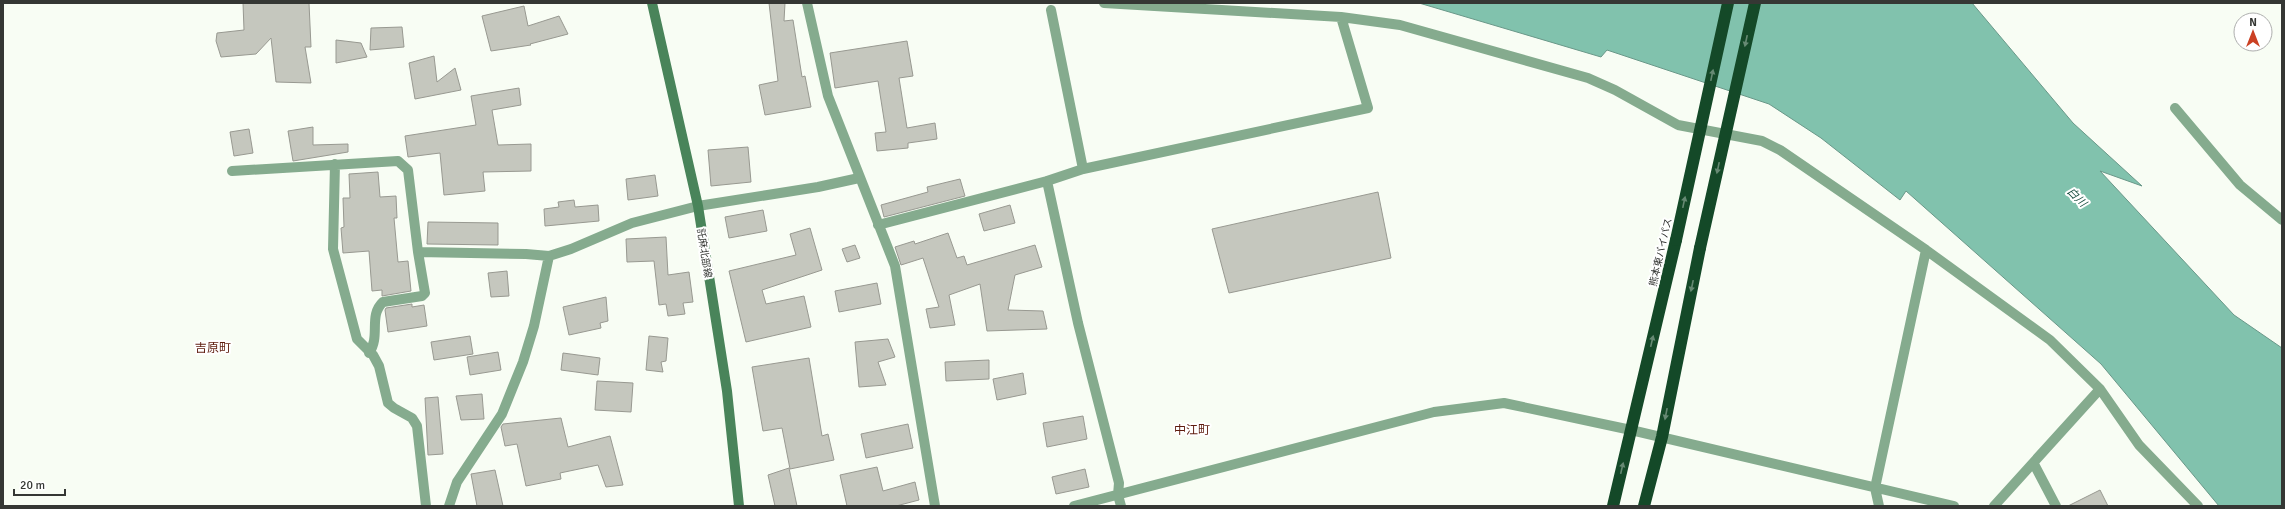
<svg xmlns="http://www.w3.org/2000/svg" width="2285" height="509" font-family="Signika,'Noto Sans JP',sans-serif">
	<rect width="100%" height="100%" fill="#f8fdf4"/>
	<!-- water -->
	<path fill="#81c2ad" stroke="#6a9889" d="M1419,3h553l101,120 69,63 -42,-15 134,144 48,33v158h-63l-118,-142 -195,-173 -6,9 -79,-62 -52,-34 -162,-54 -6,7z"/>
	<!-- building -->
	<path fill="#c5c7be" stroke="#989991" d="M243,3h66l2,44h-6l6,36 -35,-1 -5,-44 -15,16 -35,3 -5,-16 1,-8 27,-3z
		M769,3h16l-1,18 9,-1 9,57 3,-1 6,31 -46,8 -6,-30 19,-4z
		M524,6l4,20 31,-10 9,18 -38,10 1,1 -40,6 -9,-35z
		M402,27l2,20 -34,3 1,-22z
		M336,40l25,3 6,14 -31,6z
		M907,41l6,35 -14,2 8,50 28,-5 2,16 -29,4v5l-31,3 -2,-18 11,-1 -8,-51 -43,7 -5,-35z
		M434,56l3,26 18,-14 6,22 -46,9 -6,-36z
		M519,88l2,17 -29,5 6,35 33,-1v27l-48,1 2,19 -41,4 -4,-42 -32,4 -3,-21 71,-11 -5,-29z
		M313,127v18l35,-1v8l-55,9 -5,-30z
		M249,129l4,24 -19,3 -4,-24z
		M748,147l3,35 -40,4 -3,-36z
		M378,172l2,25 16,-1 1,22h-3l4,44 10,-1 3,30 -29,5v-6l-10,1 -3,-40 -26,2 -2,-25 3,-1 -1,-29h7l-1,-24z
		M655,175l3,21 -30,4 -2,-21z
		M960,179l5,17 -81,21 -3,-12 47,-13 -1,-5z
		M1378,192l13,66 -162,35 -17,-64z
		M574,200l1,7 23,-2 1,16 -54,5 -1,-17 15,-2 -1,-5z
		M1010,205l5,18 -31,8 -5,-17z
		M763,210l4,21 -38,7 -4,-21z
		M428,222l70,1v22l-71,-1z
		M810,228l12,42 -60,20 4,14 38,-8 7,31 -65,15 -17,-71 67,-16 -6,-21z
		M948,233l9,25 7,-2 3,9 68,-20 7,22 -27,8 -7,35 35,1 4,18 -60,2 -7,-47 -31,11 6,30 -25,3 -4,-19 13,-2 -16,-49 -22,7 -6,-18 19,-6 1,3z
		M666,237l2,38 21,-3 4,30 -10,1 2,11 -17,2 -2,-12 -7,1 -5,-44 -27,1 -1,-23z
		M855,245l5,13 -13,4 -5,-13z
		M507,271l2,25 -18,1 -3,-24z
		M877,283l4,21 -42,8 -4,-21z
		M606,297l2,24 -8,2 1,5 -32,7 -6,-28z
		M412,304v3l12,-2 3,21 -39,6 -3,-22 1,-2z
		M470,336l3,18 -39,6 -3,-18z
		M649,336l19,2 -2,23 -5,1 2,10 -17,-2z
		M888,339l7,18 -17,5 8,23 -27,2 -4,-45z
		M498,352l3,18 -31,5 -3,-18z
		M563,353l37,5 -2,17 -37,-5z
		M809,358l13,78 6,-2 6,26 -44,9 -8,-41 -19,3 -11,-64z
		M989,360v19l-43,2 -1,-19z
		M1023,373l3,21 -29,6 -4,-21z
		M597,381l36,2 -2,29 -36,-2z
		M482,394l2,25 -23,1 -5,-24z
		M438,397l5,57 -15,1 -3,-57z
		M1083,416l4,23 -40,8 -4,-24z
		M561,418l7,29 42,-11 13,49 -17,2 -8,-22 -38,8 1,6 -35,7 -9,-42 -12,2 -4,-19 2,-3z
		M908,424l5,24 -47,10 -5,-24z
		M877,467l6,24 32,-9 4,18 -23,6h-49l-7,-31z
		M789,468l8,38h-22l-7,-31z
		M1085,469l4,18 -33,7 -4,-17z
		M495,470l8,36h-26l-6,-32z
		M2100,490l8,16h-40z"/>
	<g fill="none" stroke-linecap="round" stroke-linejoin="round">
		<!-- street -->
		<path stroke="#85ab8e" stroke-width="10" d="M807,3l21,93 67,170 40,240
			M1104,3l237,14
			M1051,10l32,159
			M2175,108l65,77 42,35
			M335,164l-2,85 24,90 16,16 6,11 9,37 6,5 18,10 5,8 9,80
			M232,171l166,-10 10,9 10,82 108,2 23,2 22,-7 61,-26 66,-17 120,-19 41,-9
			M1047,181l31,142 41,160 -1,12 3,11
			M878,225l169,-44 36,-12 285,-61 -27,-91 59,8 188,53 27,12 63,35 84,16 18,9 146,100 124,90 50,49 39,56 59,61
			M369,353c12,-17 -1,-37 14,-51l39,-6 3,-3 -7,-41
			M2034,464l22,42
			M449,506l8,-24 45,-68 21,-52 11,-36 15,-70
			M1074,506l360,-94 70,-9 127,27 323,76
			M1879,506l-4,-18 51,-238
			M1994,506l106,-117"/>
		<!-- secondary -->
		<path stroke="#49845a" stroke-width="10" d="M652,3l46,203 29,185 12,115"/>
		<!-- highway -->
		<path stroke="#144928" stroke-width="12" d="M1613,506l63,-266
			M1644,506l18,-69 38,-189"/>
		<!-- highway-bridge -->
		<path stroke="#144928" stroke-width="12" d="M1676,240l52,-237
			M1700,248l55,-245"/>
	</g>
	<!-- one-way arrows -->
	<defs><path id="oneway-solid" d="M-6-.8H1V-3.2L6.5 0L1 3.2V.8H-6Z"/></defs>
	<g fill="#668973">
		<use href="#oneway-solid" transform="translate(1746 41) rotate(102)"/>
		<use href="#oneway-solid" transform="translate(1712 75) rotate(-78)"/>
		<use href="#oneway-solid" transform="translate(1718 168) rotate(102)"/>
		<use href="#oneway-solid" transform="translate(1684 202) rotate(-78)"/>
		<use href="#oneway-solid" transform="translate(1692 286) rotate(102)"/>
		<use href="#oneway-solid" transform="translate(1652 341) rotate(-77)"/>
		<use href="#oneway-solid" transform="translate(1666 414) rotate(101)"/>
		<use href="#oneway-solid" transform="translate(1622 468) rotate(-77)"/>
	</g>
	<g text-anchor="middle" stroke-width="4" stroke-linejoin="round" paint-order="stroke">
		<!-- street labels -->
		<g font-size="10" fill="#353734" stroke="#fff">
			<text transform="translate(1660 252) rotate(-77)" y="4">熊本東バイパス</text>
			<text transform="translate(705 253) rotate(81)" y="4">託麻北部線</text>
		</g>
		<!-- water labels -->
		<g font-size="11" font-style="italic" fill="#174d3f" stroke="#fff">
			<text transform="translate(2077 197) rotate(45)" y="4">白川</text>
		</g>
		<!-- quarter labels -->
		<g font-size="12" fill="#5e1c0e" stroke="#fff">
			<text x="213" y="352">吉原町</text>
			<text x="1192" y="434">中江町</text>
		</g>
	</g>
	<!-- border -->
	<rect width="2285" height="509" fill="none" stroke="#353734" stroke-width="8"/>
	<!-- north arrow -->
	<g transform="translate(2253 32)"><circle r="19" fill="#ffffff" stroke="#aeafae"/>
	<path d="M0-3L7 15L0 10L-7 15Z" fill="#cb4023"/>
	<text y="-6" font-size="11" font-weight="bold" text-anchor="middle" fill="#353734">N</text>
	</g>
	<!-- scale -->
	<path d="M14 489v6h51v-6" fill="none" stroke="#353734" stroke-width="2"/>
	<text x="20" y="489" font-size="12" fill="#353734" stroke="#ffffff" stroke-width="3" paint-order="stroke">20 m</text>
</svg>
